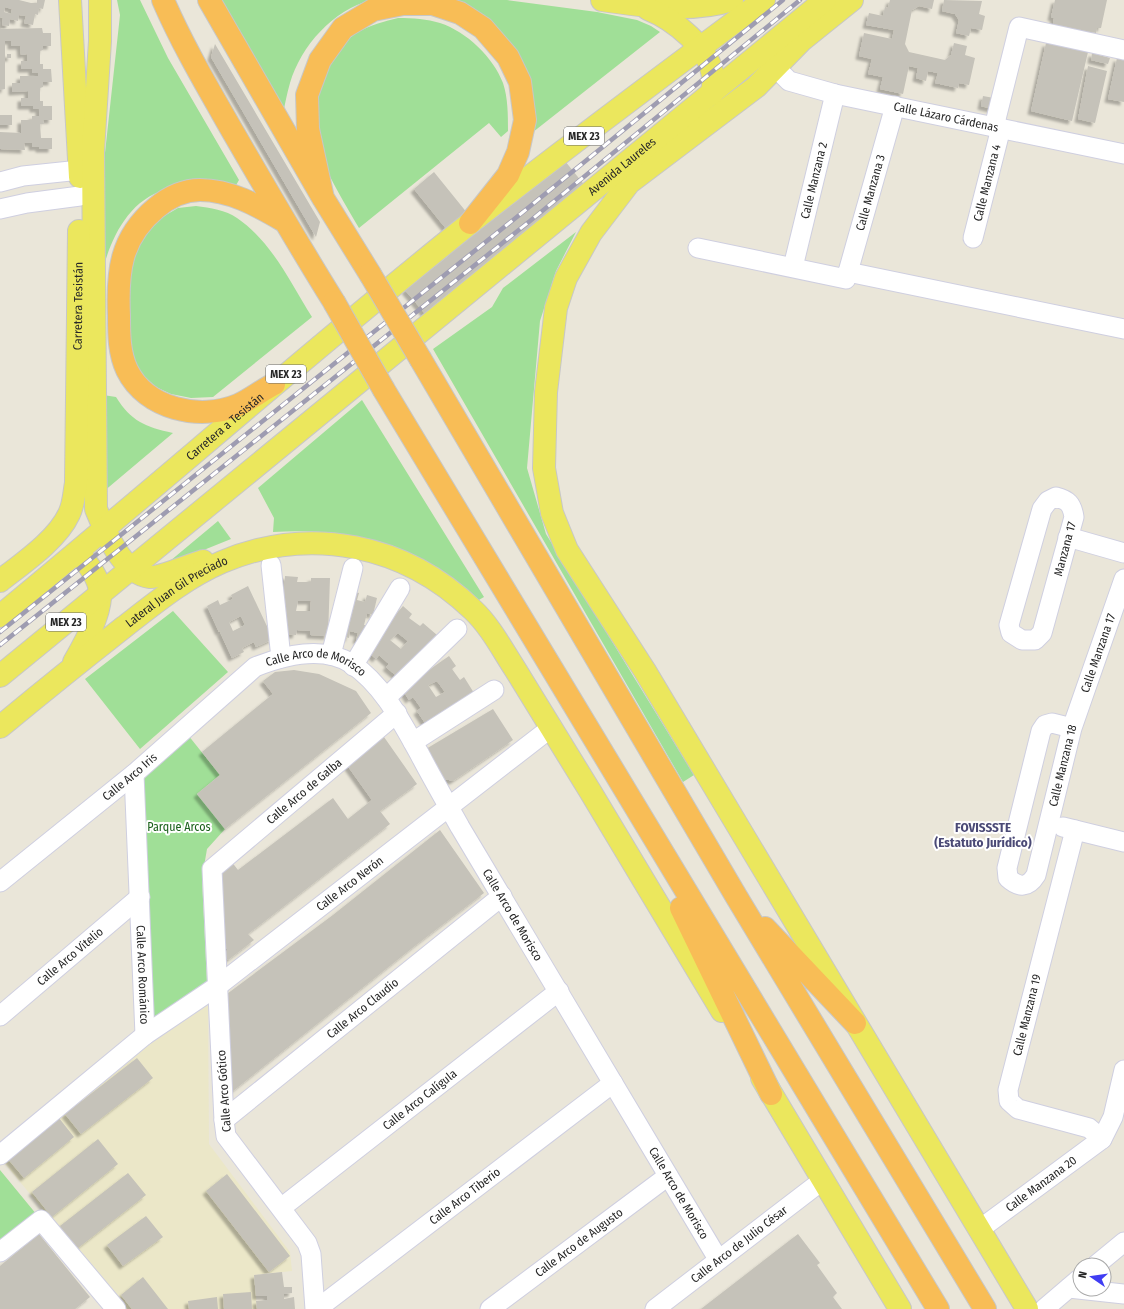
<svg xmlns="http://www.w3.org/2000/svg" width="1124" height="1309" font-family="'Fira Sans Condensed',sans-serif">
	<defs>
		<filter id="shadow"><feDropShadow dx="-3.5" dy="3.5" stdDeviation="1" flood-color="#0004"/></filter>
	</defs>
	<rect width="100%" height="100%" fill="#eae6d9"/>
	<!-- education -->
	<path fill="#ebe7c8" d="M208,1003l1,141 81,108 2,19 -38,4 3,34h-132l-123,-149 146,-120z"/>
	<!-- green -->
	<path fill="#a0df97" d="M117,0h23l28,58 71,122 -4,7c-17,0 -34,1 -52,2 -5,0 -13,-1 -18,1 -33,9 -51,42 -60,72l-1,-100 16,-147z
		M221,0h150c-38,10 -70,46 -81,83 -3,10 -5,21 -7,31z
		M440,0h67l90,12 40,8 14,6 9,6 -132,104v-51z
		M398,18c15,0 29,1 42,5 27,9 53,34 63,60 5,15 5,32 5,48l-7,6 -12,-14 -130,105c-15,-26 -39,-64 -44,-93 -1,-11 -2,-32 0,-43 4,-20 26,-50 43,-60 13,-7 27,-11 40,-14z
		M196,206c14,2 30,4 41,12 35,24 53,64 75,99l-99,80 -22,1 -20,-4 -15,-7 -13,-12 -11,-15 -7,-89 20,-41 14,-11 19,-11z
		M576,232l-20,39 -16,50 -13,147 19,66 148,241 -11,7 -250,-433 59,-42 11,-19z
		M103,395l13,2c15,24 29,30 57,36l-70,59z
		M362,400l122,197 -7,4c-58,-59 -124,-73 -204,-69l1,-14 -16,-30z
		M218,521l13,18 -67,27z
		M173,611l55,61 -88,77 -55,-70z
		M188,735l32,40 -23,19 28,35 -18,20 -5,29 5,105 -56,38 -11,-243z
		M0,1170l37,45 -37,30z"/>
	<!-- building -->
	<path fill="#c5c2b9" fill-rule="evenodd" filter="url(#shadow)" d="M0,0h19l12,3h6v-3h8l-2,9 -4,-1 -1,7 -3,-1 -2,11 -9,-2 2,-7 -7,-1 -1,6 -8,-2 -1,7 -7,-1 1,-7 -3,-1zM5,7l7,2 -1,5 -7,-2z
		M890,0h44l-2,9 -13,-3 -7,4 -7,34 4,8 36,8 6,-5 3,-12 13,3 -2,9 10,3 -6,27 -10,-2 -1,5 -23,-5 3,-10 -10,-2 -2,10 -10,-3 2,-10 -9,-2 -6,28 -23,-5 3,-12 -15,-3 4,-15 -13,-3 5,-23 28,6 2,-9 -28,-5 3,-12 14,3 2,-9 3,1z
		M944,0l38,1 -3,13 6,2 -3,14 -11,-2 -2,8 -13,-3 3,-13 -4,-6 -13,-3z
		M1055,0h52l-6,28h-4l-1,5 -43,-9 1,-6 -3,-1z
		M42,28l1,5h8v13h-8v4l-3,1v13h3v5h8l1,13h-9v5l-3,1v13h3v5h9v14h-9l1,4h-4l1,14h11v11h-13v-2h-7v-4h-8l1,7 -25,-1v-17l21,1v-13h11v-4h7v-7h-6v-3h-12v-8h7v-7l-16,1v-9h8v-7h18v-3h-6v-4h-11v-8h6v-7l-6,1 -1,-9h-9v-5h-6v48l-5,1v-61z
		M1046,43l42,9 -16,69 -41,-10z
		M215,44l105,178 -4,15 -105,-180z
		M1092,53l18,5 -2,6 -17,-4z
		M7,54h4v4h-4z
		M1117,58l7,2v42l-16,-3z
		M1088,66l19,5 -12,52 -17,-4z
		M983,96l11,2 -2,11 -11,-3z
		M0,115h12v10h-12z
		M565,161l21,26 -159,129 -22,-26 47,-37 -8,-10 8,-7 -38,-47 20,-17 38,47z
		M285,576l13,1 -1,5h14v-4h19l-1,29h-16h16l-1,29 -18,-1v-4l-13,-1 -1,5 -13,-1zM298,601h13l-1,10h-14z
		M248,586l25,53 -17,8 -2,-5 -12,6 2,4 -12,6 -12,-26 6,-3 -7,3 -12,-26 11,-6 2,5 13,-6 -2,-4zM241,616l4,9 -12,6 -4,-9z
		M350,591l9,2 -2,7 8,2 2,-7 10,3 -4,17 -6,-2 -3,12 6,1 -5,16 -9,-2 2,-7 -8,-2 -1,7 -11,-3z
		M403,606l9,8 -3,4 11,8 3,-3 14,12 -37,44 -14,-12 3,-3 -10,-9 -3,4 -10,-9zM398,633l10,8 -7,8 -11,-9z
		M449,656l7,10 -4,3 8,11 4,-3 10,16 -47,33 -10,-15 4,-3 -8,-11 -4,3 -7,-11zM437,681l8,11 -9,5 -8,-12z
		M294,670l25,4 37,17 15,22 -146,116 -28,-35 23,-19 -18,-23 71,-58 -10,-13 12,-9z
		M493,709l20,31 -60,41 -9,-2 -18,-30z
		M384,737l33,47 -37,27 10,13 -142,110 6,6 -26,20 -5,-6 5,-4 -6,-7 -5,-71 14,-11 7,9 95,-72 15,21 24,-19 -25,-35z
		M440,830l44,63 -68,52 -183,146 -6,-97 106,-79z
		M137,1058l16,20 -72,56 -16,-20z
		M59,1118l15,19 -50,41 -16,-19z
		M98,1139l20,25 -66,53 -20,-25z
		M128,1173l18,22 -68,53 -18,-22z
		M227,1174l63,82 -21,16 -63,-81z
		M146,1216l17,21 -40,29 -16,-21z
		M39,1234l51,63 -15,12h-75v-43z
		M798,1234l22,29 -3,2 20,28 -4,4 9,12h-141z
		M282,1272l2,15h8v6l-8,1v5l10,-2 1,12h-38l-1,-8 11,-1v-4h-11l-2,-21z
		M143,1277l25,32h-36l-11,-14z
		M251,1292l1,17h-28l-1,-15z
		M217,1297l1,12h-29l-1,-8z"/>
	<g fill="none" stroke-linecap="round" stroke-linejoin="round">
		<defs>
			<g id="minor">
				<path id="s1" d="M775,67l14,14 46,13 289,60"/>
				<path d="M994,127l25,-100 105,23"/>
				<path d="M0,182l23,-6 57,-6"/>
				<path d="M0,209l27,-6 53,-7"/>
				<path id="s2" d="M973,238l28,-110"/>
				<path id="s3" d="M698,248l148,31 49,-173"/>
				<path id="s4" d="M793,267l42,-173"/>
				<path d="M848,272l276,57"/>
				<path d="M1056,497c12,3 16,7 18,20l-32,116 -7,7h-13l-11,-7 -2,-8 33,-116 6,-8z"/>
				<path d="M1068,537l56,16"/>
				<path d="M271,565l10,93"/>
				<path d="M331,655l22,-87"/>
				<path d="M353,666l47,-78"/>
				<path d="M386,698l71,-69"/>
				<path id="s5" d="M1072,728l-20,-5 -7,2 -4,6 -34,137 1,10c11,10 20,10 28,-3l36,-147 52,-149"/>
				<path d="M413,742l81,-52"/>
				<path id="s6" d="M134,774l11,261"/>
				<path d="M1063,827l61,15"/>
				<path d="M1075,830l-67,260 1,11 9,8 71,19 13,11"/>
				<path id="s7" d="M0,882l134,-108 121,-107c30,-12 68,-22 97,-3 31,21 49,57 67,89 13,25 27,49 41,74 86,144 172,288 258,432"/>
				<path id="s8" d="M0,1016l140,-119"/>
				<path id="s9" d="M224,1120l278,-224"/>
				<path id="s10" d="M0,1155l145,-120 74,-50 333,-258"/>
				<path id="s11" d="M281,1208l278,-217"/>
				<path id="s12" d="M980,1229l122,-90 11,-22 11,-47"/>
				<path d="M0,1252l41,-32 75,89"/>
				<path d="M1096,1265l28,-23"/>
				<path d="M1069,1288l55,6"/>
				<path id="s13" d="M315,1309l-4,-55 -4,-11 -81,-107 -2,-16 -12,-251 185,-156"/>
				<path id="s14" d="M317,1309l296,-226"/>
				<path id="s15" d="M490,1309l178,-133"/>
				<path id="s16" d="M655,1309l168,-129"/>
				<path d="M1044,1309l34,-29"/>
			</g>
			<g id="major">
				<path d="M70,0l10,177"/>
				<path d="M100,0v41l-7,110 3,358c9,22 26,65 54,68 8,1 43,-13 53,-16"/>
				<path d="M602,0c40,6 89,13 130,0"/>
				<path d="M852,0l-51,41 -45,46 -127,96 -38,50 -25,45 -10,30 -10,84 -2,76 8,45 15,37 78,121 382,638"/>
				<path d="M648,9c25,10 63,39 65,69 1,5 -1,11 -1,16"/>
				<path id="s17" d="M0,581c23,-18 57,-41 69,-67 5,-10 5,-21 7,-31l3,-252"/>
				<path id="s18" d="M0,616c158,-130 310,-265 469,-392 97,-77 196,-150 295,-224"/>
				<path d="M74,662c10,-17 28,-50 26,-70 -1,-15 -13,-29 -22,-40"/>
				<path id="s19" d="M0,676l825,-676"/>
				<path id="s20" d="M0,727c41,-34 82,-67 124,-100 31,-24 61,-49 98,-65 88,-37 183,-18 251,48 17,16 29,39 42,59 25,40 50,81 75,122 44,73 88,147 132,220"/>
				<path d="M762,1078l138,231"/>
			</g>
			<path id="highway" d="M163,0c20,46 45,88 70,132 33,57 66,114 101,170
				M209,0l114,198 47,76
				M323,198l-15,-69 -1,-34 13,-35 23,-32 30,-18 30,-6h30l27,9 23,15 25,29 12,25 5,38 -7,32 -10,23 -38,48
				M421,360l315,536 249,413
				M274,384c-12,6 -24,16 -36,21 -38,16 -92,4 -111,-35 -8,-17 -8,-36 -8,-54 -2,-44 1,-78 37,-108 13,-11 28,-18 44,-18 31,0 58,16 84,31
				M384,390l554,919
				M681,908l90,186
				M765,928l90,95"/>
		</defs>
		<!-- minor casing -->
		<use href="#minor" stroke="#cfcfe0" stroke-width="21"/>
		<!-- major casing -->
		<use href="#major" stroke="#c7c7c7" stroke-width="24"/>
		<!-- highway casing -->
		<use href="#highway" stroke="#c7c7c7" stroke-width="24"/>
		<!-- minor -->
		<use href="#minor" stroke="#fff" stroke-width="19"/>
		<!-- major -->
		<use href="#major" stroke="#ebe75d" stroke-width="22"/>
		<!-- highway -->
		<use href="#highway" stroke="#f8bd56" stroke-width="22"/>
		<defs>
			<path id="rail" d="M0,632l523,-420 260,-212
				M0,645l530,-424 270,-221"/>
		</defs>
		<!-- rail casing -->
		<use href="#rail" stroke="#9e9cb1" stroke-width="4.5"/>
		<!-- rail -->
		<use href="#rail" stroke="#fff" stroke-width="3" stroke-dasharray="9" stroke-linecap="butt"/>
		<defs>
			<path id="highway-bridge" d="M370,274l51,86
				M334,302l50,88"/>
		</defs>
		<!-- highway-bridge casing -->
		<use href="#highway-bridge" stroke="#c7c7c7" stroke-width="24" stroke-linecap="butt"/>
		<!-- highway-bridge -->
		<use href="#highway-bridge" stroke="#f8bd56" stroke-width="22"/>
	</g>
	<g text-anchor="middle" stroke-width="4" stroke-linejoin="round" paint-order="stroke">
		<!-- shield labels -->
		<g fill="#fff" stroke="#686868" stroke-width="1">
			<rect x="564" y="127" width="40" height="18" rx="3"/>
			<rect x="266" y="365" width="40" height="18" rx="3"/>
			<rect x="46" y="613" width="40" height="18" rx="3"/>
		</g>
		<g font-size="11" font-weight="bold" fill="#272727">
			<text x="584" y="140">MEX 23</text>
			<text x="286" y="378">MEX 23</text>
			<text x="66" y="626">MEX 23</text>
		</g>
		<!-- street labels -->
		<g font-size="12" fill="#272727" stroke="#fff">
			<text dy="4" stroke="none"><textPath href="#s1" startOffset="181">Calle Lázaro Cárdenas</textPath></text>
			<text dy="4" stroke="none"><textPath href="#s19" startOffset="804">Avenida Laureles</textPath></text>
			<text dy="4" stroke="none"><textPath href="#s4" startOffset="89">Calle Manzana 2</textPath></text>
			<text dy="4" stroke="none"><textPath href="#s2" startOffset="57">Calle Manzana 4</textPath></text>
			<text dy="4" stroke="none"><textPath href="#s3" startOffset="241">Calle Manzana 3</textPath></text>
			<text dy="4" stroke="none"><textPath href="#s17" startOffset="306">Carretera Tesistán</textPath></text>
			<text dy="4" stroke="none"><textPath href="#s18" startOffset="294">Carretera a Tesistán</textPath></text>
			<text transform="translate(1065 549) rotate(-75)" y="4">Manzana 17</text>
			<text dy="4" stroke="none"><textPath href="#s20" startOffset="223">Lateral Juan Gil Preciado</textPath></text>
			<text dy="4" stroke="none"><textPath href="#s5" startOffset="451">Calle Manzana 17</textPath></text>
			<text dy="4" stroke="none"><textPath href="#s7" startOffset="398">Calle Arco de Morisco</textPath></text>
			<text dy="4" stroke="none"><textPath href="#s5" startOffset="333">Calle Manzana 18</textPath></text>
			<text dy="4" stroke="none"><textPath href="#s7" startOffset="167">Calle Arco Iris</textPath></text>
			<text dy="4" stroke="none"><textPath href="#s13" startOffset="589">Calle Arco de Galba</textPath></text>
			<text dy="4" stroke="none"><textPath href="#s10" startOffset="443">Calle Arco Nerón</textPath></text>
			<text dy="4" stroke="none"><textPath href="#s7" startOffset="734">Calle Arco de Morisco</textPath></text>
			<text dy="4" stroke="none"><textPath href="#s8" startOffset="92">Calle Arco Vitelio</textPath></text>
			<text dy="4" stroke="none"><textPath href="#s6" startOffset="201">Calle Arco Románico</textPath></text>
			<text dy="4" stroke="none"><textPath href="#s9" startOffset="178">Calle Arco Claudio</textPath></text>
			<text transform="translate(1027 1015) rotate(-76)" y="4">Calle Manzana 19</text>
			<text transform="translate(224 1091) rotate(-94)" y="4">Calle Arco Gótico</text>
			<text dy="4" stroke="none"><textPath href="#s11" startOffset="176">Calle Arco Calígula</textPath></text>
			<text dy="4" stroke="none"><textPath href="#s12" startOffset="76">Calle Manzana 20</textPath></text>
			<text dy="4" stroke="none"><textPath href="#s7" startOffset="1058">Calle Arco de Morisco</textPath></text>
			<text dy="4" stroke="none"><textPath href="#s14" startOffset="186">Calle Arco Tiberio</textPath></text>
			<text dy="4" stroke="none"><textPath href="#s15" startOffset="111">Calle Arco de Augusto</textPath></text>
			<text dy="4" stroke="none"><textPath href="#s16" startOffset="106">Calle Arco de Julio César</textPath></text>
		</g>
		<!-- park labels -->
		<g font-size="12" fill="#1b611b" stroke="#fff">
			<text x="179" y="831">Parque Arcos</text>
		</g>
		<!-- neighbourhood labels -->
		<g font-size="13" font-weight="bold" fill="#4b4a76" stroke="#fff">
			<text x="983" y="832">FOVISSSTE<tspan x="983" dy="15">(Estatuto Jurídico)</tspan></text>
		</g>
	</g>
	<!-- north arrow -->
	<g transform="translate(1092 1277) rotate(283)"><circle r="19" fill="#ffffff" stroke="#a9a9a9"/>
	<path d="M0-3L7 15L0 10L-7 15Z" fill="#403df3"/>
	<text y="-6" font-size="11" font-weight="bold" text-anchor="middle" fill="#272727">N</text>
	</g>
</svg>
